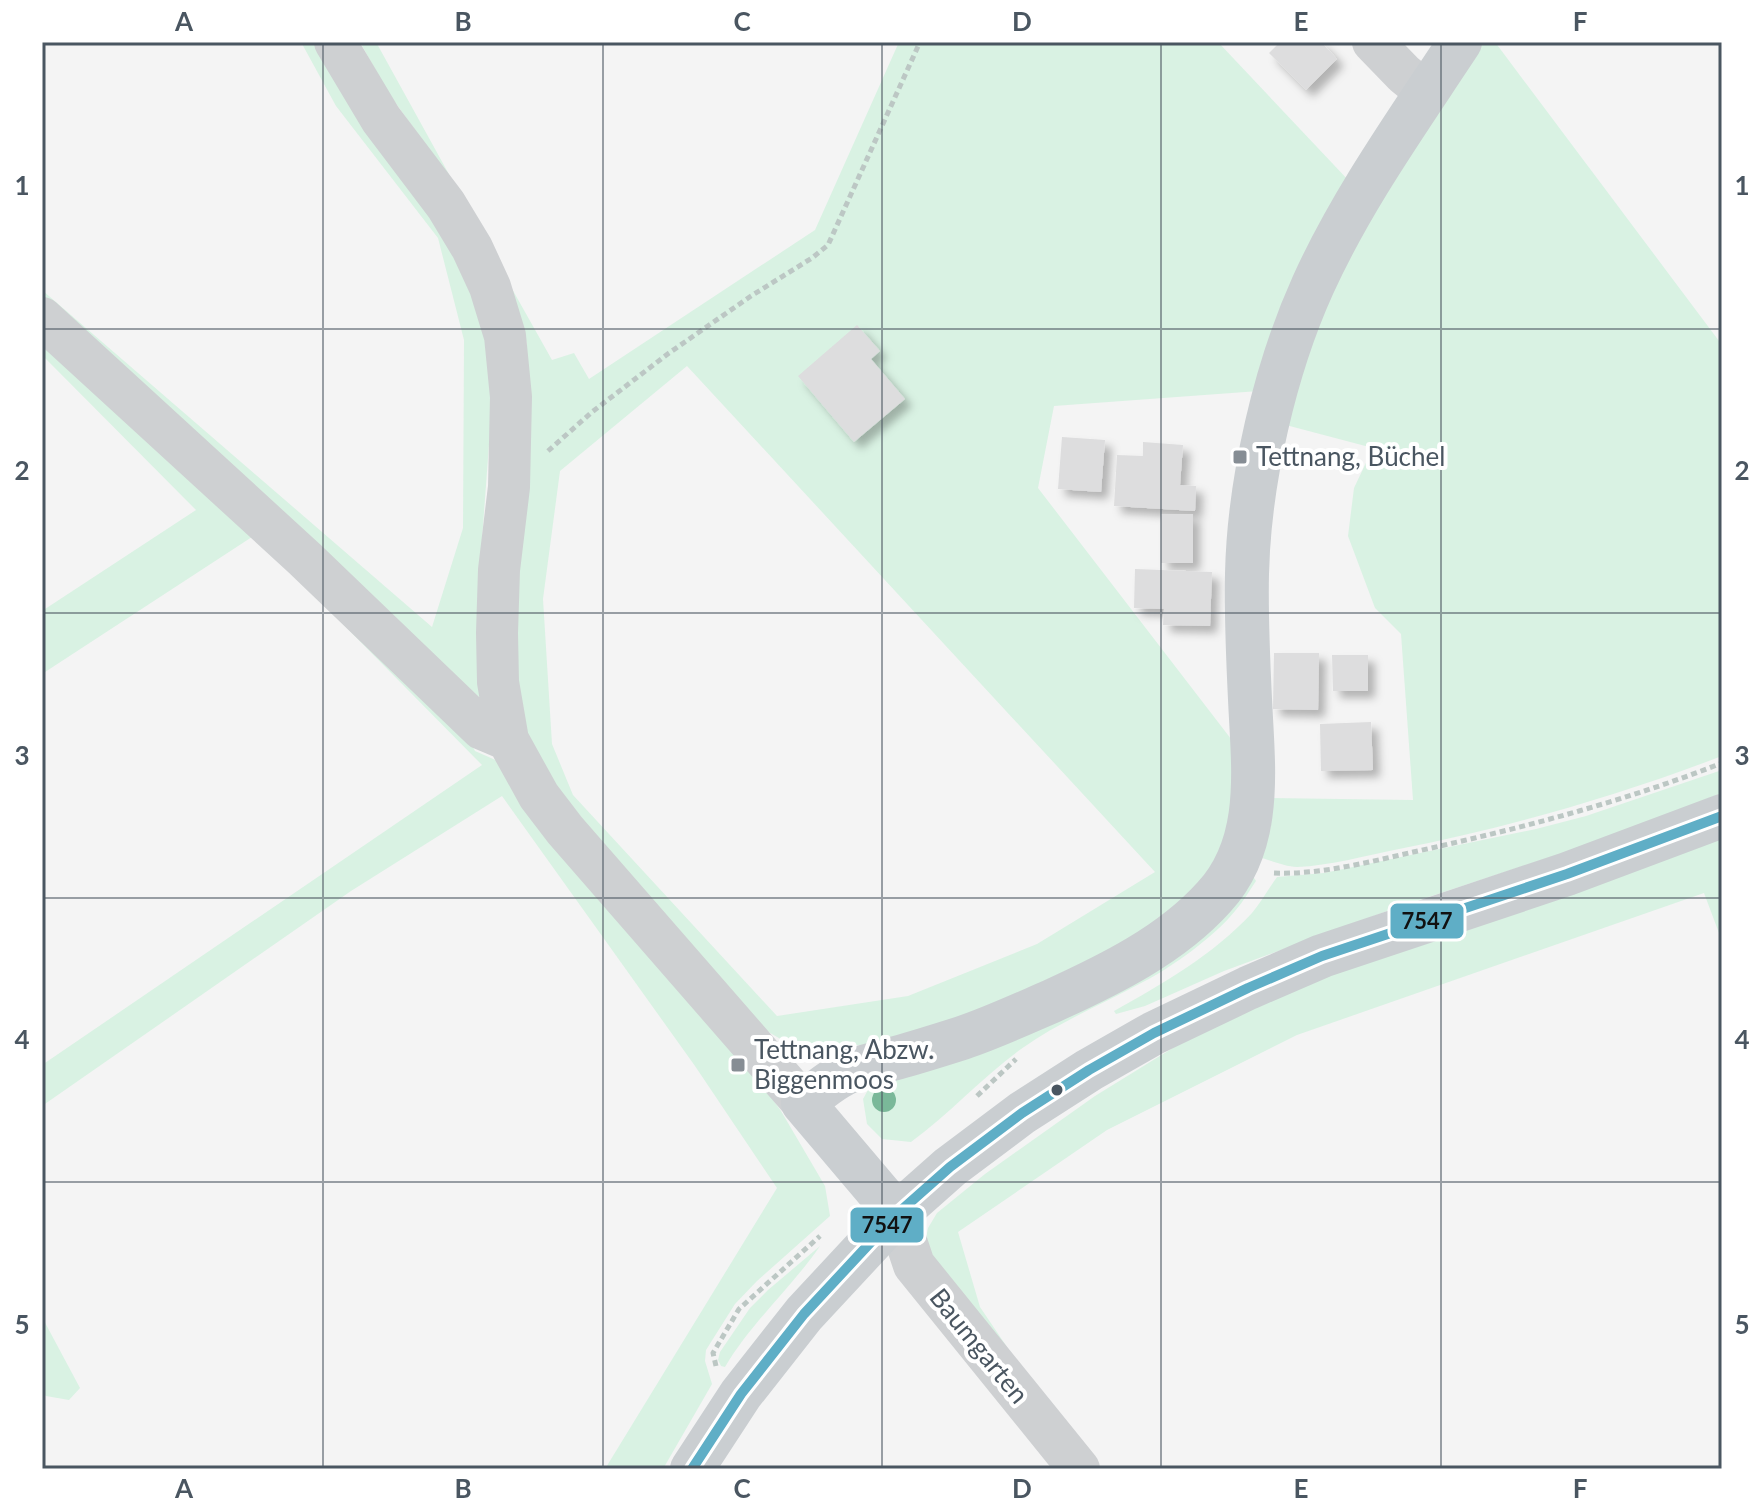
<svg xmlns="http://www.w3.org/2000/svg" width="1764" height="1511" font-family="Lato,sans-serif">
	<defs>
		<filter id="shadow"><feDropShadow dx="7" dy="7" stdDeviation="4" flood-color="#0004"/></filter>
	</defs>
	<rect width="100%" height="100%" fill="#f4f4f4"/>
	<!-- green -->
	<path fill="#d9f2e3" fill-rule="evenodd" d="M301,42h17l114,168 53,114 5,45 1,48 -14,191 4,91 -439,-401v-8l390,337 31,-99 1,-188 -26,-102 -102,-132z
		M360,42h16l80,145 -69,-96z
		M899,42h319l132,140 -91,209 -205,15 -16,82 200,260 -2,73 -34,61 -55,50 -170,81 -113,32 -52,1 -28,-5 -24,-14 -196,-218 -39,-67 -13,-60 15,-338 -20,-64 45,80 22,-7 15,26 226,-149zM687,366l468,506 -118,72 -129,52 -131,20 -204,-221 -21,-51 -9,-145 17,-128z
		M1477,42h18l227,303v411c-105,40 -212,71 -323,93 -31,6 -70,17 -102,18 -11,0 -25,-6 -35,-9l5,-60 146,2 -12,-166 -26,-26 -27,-72 6,-48 19,-40 -91,-24 50,-147z
		M42,327l421,401 12,23 25,11 261,321 20,28 44,75 5,30 -73,65 -22,23 -29,46 -1,11 7,23 -49,85h-58l172,-281 -82,-122 -193,-270 -151,95 -309,215v-41l440,-300 -227,-230 -213,139v-63l154,-101 -154,-155z
		M1722,770v23l-129,50 -192,63 -177,65 -79,35 -29,8 -2,-3c50,-28 99,-56 138,-98 9,-11 17,-25 25,-36l47,-4 212,-44 50,-13z
		M1722,836v105l-18,-48 -407,142 -190,95 -149,102 22,75 100,148 -136,-169 -19,-43 3,-15 9,-15 48,-39 110,-78 81,-50 79,-40 103,-43z
		M1252,875l4,6c-7,10 -13,21 -21,30 -20,25 -64,57 -92,71 -40,22 -82,39 -119,65 -40,28 -73,66 -113,95l-29,-3 -15,-15 -4,-25 10,-18z
		M820,1246c-29,42 -69,77 -95,121l-4,-1 -3,-6 2,-8 30,-44 18,-18z
		M42,1317l38,71 -11,12 -23,-4 -4,-3z"/>
	<!-- building -->
	<path fill="#ddddde" filter="url(#shadow)" d="M1280,42h41l16,17 -31,31 -37,-37z
		M857,325l23,26 -9,8 34,40 -51,43 -56,-66z
		M1062,437l43,3 -4,52 -43,-3z
		M1143,442l40,3 -3,40 16,1 -1,25 -81,-5 3,-51 26,1z
		M1161,514h32v49h-32z
		M1135,569l77,3 -2,54 -47,-1 1,-16 -30,-1z
		M1274,653h45l-1,57 -45,-1z
		M1332,655h36v36h-35z
		M1371,722l2,48 -52,1 -1,-47z"/>
	<g fill="none" stroke-linecap="round" stroke-linejoin="round">
		<!-- path -->
		<path stroke="#bcc7c4" stroke-width="5" stroke-dasharray="6 4" stroke-linecap="butt" d="M548,451l44,-39 77,-59 82,-57 61,-38 16,-13 92,-203
			M1274,873c48,2 98,-12 144,-22 104,-23 205,-49 304,-88
			M977,1096l39,-37
			M716,1366l-3,-13 26,-44 81,-73"/>
		<!-- minor -->
		<path stroke="#ced0d2" stroke-width="42" d="M335,42l46,77 65,86 26,43 18,39 15,49 6,61 -2,90 -10,83 -2,63 1,49 10,58 31,56 26,34 238,273
			M1373,42l31,32 22,18
			M42,318l263,241 177,170 26,11
			M897,1214l17,51 165,204"/>
		<!-- major -->
		<path stroke="#caced1" stroke-width="44" d="M897,1214l-94,-111c11,-8 22,-18 34,-25 17,-11 39,-14 59,-20 22,-6 44,-13 66,-20 30,-10 60,-24 90,-37 57,-26 119,-56 162,-104 50,-54 39,-130 36,-198 -2,-41 -4,-83 -3,-125 2,-93 28,-205 66,-289 39,-86 95,-164 147,-243
			M692,1469l49,-75 63,-80 93,-100 53,-47 72,-54 67,-43 65,-37 94,-45 74,-32 245,-82 155,-58"/>
		<defs>
			<path id="bus-1" d="M692,1469l49,-75 63,-80 93,-100 53,-47 72,-54 67,-43 65,-37 94,-45 74,-32 245,-82 155,-58"/>
		</defs>
		<!-- bus-1 casing -->
		<use href="#bus-1" stroke="#fff" stroke-width="16"/>
		<!-- bus-1 -->
		<use href="#bus-1" stroke="#5faec6" stroke-width="10"/>
	</g>
	<!-- trees -->
	<circle fill="#7ab899" cx="884" cy="1100" r="12"/>
	<!-- grid -->
	<path fill="none" stroke="#4a5661" stroke-width="2" stroke-opacity="0.55" d="M323,42v1427M603,42v1427M882,42v1427M1161,42v1427M1441,42v1427M42,329h1680M42,613h1680M42,898h1680M42,1182h1680"/>
	<!-- markers -->
	<g fill="#868d94" stroke="#fff" stroke-width="3">
		<rect x="1232" y="449" width="16" height="16" rx="4"/>
		<rect x="730" y="1057" width="16" height="16" rx="4"/>
	</g>
	<circle fill="#4a5661" stroke="#fff" stroke-width="3" cx="1057" cy="1090" r="7"/>
	<g text-anchor="middle" stroke-width="8" stroke-linejoin="round" paint-order="stroke">
		<!-- poi labels -->
		<g font-size="26" fill="#4a5661" stroke="#fff" text-anchor="start">
			<text x="1256" y="466">Tettnang, Büchel</text>
			<text x="754" y="1059">Tettnang, Abzw.<tspan x="754" dy="30">Biggenmoos</tspan></text>
		</g>
		<!-- street labels -->
		<g font-size="26" fill="#4a5661" stroke="#fff">
			<text transform="translate(979 1346) rotate(51)" y="9">Baumgarten</text>
		</g>
	</g>
	<g stroke="#fff" stroke-width="3">
		<rect x="1389" y="902" width="76" height="38" rx="8" fill="#5faec6"/>
		<rect x="849" y="1206" width="76" height="38" rx="8" fill="#5faec6"/>
	</g>
	<g font-size="22" text-anchor="middle" font-weight="bold" fill="#111">
		<text x="1427" y="929">7547</text>
		<text x="887" y="1233">7547</text>
	</g>
	<!-- border -->
	<rect width="1764" height="1511" fill="none" stroke="#ffffff" stroke-width="88"/>
	<rect x="44" y="44" width="1676" height="1423" fill="none" stroke="#4a5661" stroke-width="3"/>
	<g font-size="26" text-anchor="middle" font-weight="bold" fill="#4a5661">
		<text x="184" y="31">A</text>
		<text x="463" y="31">B</text>
		<text x="742" y="31">C</text>
		<text x="1022" y="31">D</text>
		<text x="1301" y="31">E</text>
		<text x="1580" y="31">F</text>
		<text x="22" y="195">1</text>
		<text x="1742" y="195">1</text>
		<text x="22" y="480">2</text>
		<text x="1742" y="480">2</text>
		<text x="22" y="765">3</text>
		<text x="1742" y="765">3</text>
		<text x="22" y="1049">4</text>
		<text x="1742" y="1049">4</text>
		<text x="22" y="1334">5</text>
		<text x="1742" y="1334">5</text>
		<text x="184" y="1498">A</text>
		<text x="463" y="1498">B</text>
		<text x="742" y="1498">C</text>
		<text x="1022" y="1498">D</text>
		<text x="1301" y="1498">E</text>
		<text x="1580" y="1498">F</text>
	</g>
</svg>
